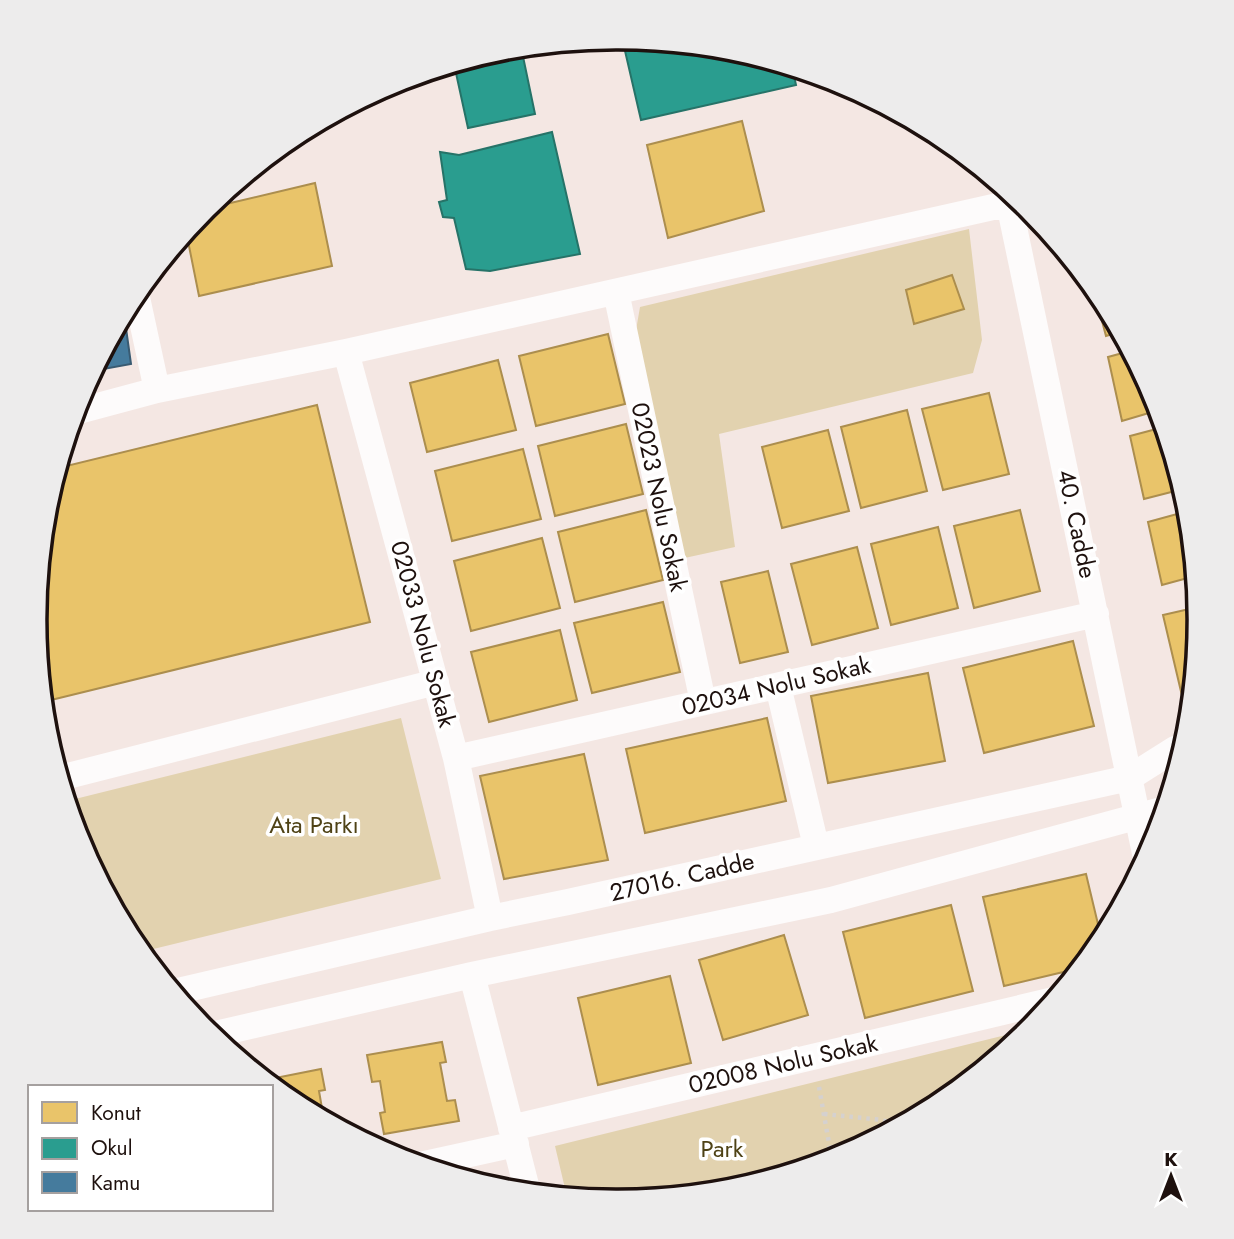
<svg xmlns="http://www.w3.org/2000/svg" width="1234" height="1239" font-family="Jost,sans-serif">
	<rect width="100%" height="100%" fill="#f4e7e3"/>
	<!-- green -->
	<path fill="#e2d2af" d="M969,229l13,111 -9,33 -254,61 16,113 -55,12 -45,-223 5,-29z
		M401,718l40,161 -300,73 -8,-10 -54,-100 -12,-41z
		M1030,1029l-90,75 -101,53 -109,33 -113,11 -50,-4 -12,-51z"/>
	<!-- homes -->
	<path fill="#e9c46a" stroke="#ac8e4e" stroke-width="2" d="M742,121l22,90 -96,27 -21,-93z
		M315,183l17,83 -133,30 -13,-65 19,-22z
		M952,275l12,34 -50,15 -8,-34z
		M1093,287l8,9 19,36 -14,4z
		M608,334l17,70 -89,22 -17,-70z
		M1130,351l25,46 4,13 -37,11 -14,-64z
		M498,360l18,70 -89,22 -17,-69z
		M989,393l20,81 -66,16 -21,-81z
		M317,405l53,217 -327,80 -8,-83 11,-113 12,-38z
		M907,410l20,81 -66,17 -20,-81z
		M626,424l17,70 -88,22 -17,-70z
		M1164,427l19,62 -39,10 -14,-63z
		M828,430l21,81 -67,17 -20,-81z
		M523,449l18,70 -89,22 -17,-70z
		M646,510l17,70 -88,22 -17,-70z
		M1020,510l20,81 -66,17 -20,-82z
		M1188,511l7,65 -33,9 -14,-63z
		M938,527l20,81 -67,17 -20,-81z
		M542,538l18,70 -89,23 -17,-70z
		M857,547l21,81 -66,17 -21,-81z
		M768,571l20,81 -48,11 -19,-81z
		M663,602l17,70 -88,21 -18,-70z
		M1198,607l1,13 -8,78 -8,2 -20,-85z
		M560,630l17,70 -88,22 -18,-70z
		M1073,641l21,85 -110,27 -21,-85z
		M928,673l17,88 -117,22 -17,-87z
		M767,718l19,83 -141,32 -19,-84z
		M584,754l24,106 -104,19 -24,-103z
		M1086,874l16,67 -1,2 -21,25 -76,18 -21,-89z
		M951,905l22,86 -108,27 -22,-86z
		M784,935l24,80 -85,25 -24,-80z
		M670,976l21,87 -93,22 -20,-87z
		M442,1042l4,20 -6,1 7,38 8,-1 4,21 -75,13 -4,-21 5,-1 -5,-31 -8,1 -5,-27z
		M321,1069l4,21 -6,1 5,29 -31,-17 -28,-23z"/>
	<!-- schools -->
	<path fill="#2a9d8f" stroke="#267368" stroke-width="2" d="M622,38l109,11 61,18 4,18 -155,35z
		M521,47l14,67 -67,14 -14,-64 50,-15z
		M552,132l28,122 -90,17 -24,-2 -12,-51 -11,-1 -4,-15 8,-2 -7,-48 19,3z"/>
	<!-- public -->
	<path fill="#457b9d" stroke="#395b72" stroke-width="2" d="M124,314l7,50 -38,7z"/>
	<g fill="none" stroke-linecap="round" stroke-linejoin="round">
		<!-- path -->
		<path stroke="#d5d1cf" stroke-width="4.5" stroke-dasharray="3.5 5" stroke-linecap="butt" d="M819,1087l13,73
			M824,1114l58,6 16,6
			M830,1148l25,-5 6,3"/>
		<!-- minor -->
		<path stroke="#fdfbfb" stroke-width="26" d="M1006,189l140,669
			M616,292l87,410
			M136,293l21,97
			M346,352l110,406 34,160
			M75,412l82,-22 189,-38 674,-151
			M778,686l38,160
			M456,758l640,-144
			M60,778l376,-96
			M472,975l56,218
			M174,992l316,-74 78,-16 561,-124 46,-29 9,-3
			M211,1035l261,-60 359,-75 334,-91
			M511,1128l543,-128
			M420,1165l96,-21"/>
	</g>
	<g text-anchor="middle" stroke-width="7" stroke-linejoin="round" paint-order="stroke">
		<!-- street labels -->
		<g font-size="24" fill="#1e110e" stroke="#fff">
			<text transform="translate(659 497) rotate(78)" y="8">02023 Nolu Sokak</text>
			<text transform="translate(1077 524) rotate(78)" y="8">40. Cadde</text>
			<text transform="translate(423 634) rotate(75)" y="8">02033 Nolu Sokak</text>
			<text transform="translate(776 686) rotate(-13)" y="8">02034 Nolu Sokak</text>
			<text transform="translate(682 877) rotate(-13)" y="8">27016. Cadde</text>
			<text transform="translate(783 1064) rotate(-13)" y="8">02008 Nolu Sokak</text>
		</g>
		<!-- park labels -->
		<g font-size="24" fill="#4e4216" stroke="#fff">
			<text x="314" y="833">Ata Parkı</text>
			<text x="722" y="1157">Park</text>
		</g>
	</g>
	<!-- crop -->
	<path d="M0 0H1234V1239H0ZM616 50H618A569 569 0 0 1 1187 619V620A569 569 0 0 1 618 1189H616A569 569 0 0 1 47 620V619A569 569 0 0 1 616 50Z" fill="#edecec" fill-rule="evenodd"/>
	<path fill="none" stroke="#1e110e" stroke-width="3.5" d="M616 50H618A569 569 0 0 1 1187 619V620A569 569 0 0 1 618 1189H616A569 569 0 0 1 47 620V619A569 569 0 0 1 616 50Z"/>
	<!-- legend -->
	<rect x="28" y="1085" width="245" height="126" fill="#ffffff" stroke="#a5a09f" stroke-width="2"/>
	<rect x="42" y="1102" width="35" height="21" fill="#e9c46a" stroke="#a5a09f" stroke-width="2"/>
	<text x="91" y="1120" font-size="21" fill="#1e110e">Konut</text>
	<rect x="42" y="1138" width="35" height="21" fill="#2a9d8f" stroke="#a5a09f" stroke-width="2"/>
	<text x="91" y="1155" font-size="21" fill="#1e110e">Okul</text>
	<rect x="42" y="1172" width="35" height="21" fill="#457b9d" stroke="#a5a09f" stroke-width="2"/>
	<text x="91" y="1190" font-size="21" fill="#1e110e">Kamu</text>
	<!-- north arrow -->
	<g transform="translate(1171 1176)" stroke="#ffffff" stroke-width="5" paint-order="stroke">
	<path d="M0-5L12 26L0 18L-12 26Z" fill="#1e110e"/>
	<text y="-10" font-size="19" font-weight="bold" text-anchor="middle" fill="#1e110e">K</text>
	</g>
</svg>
